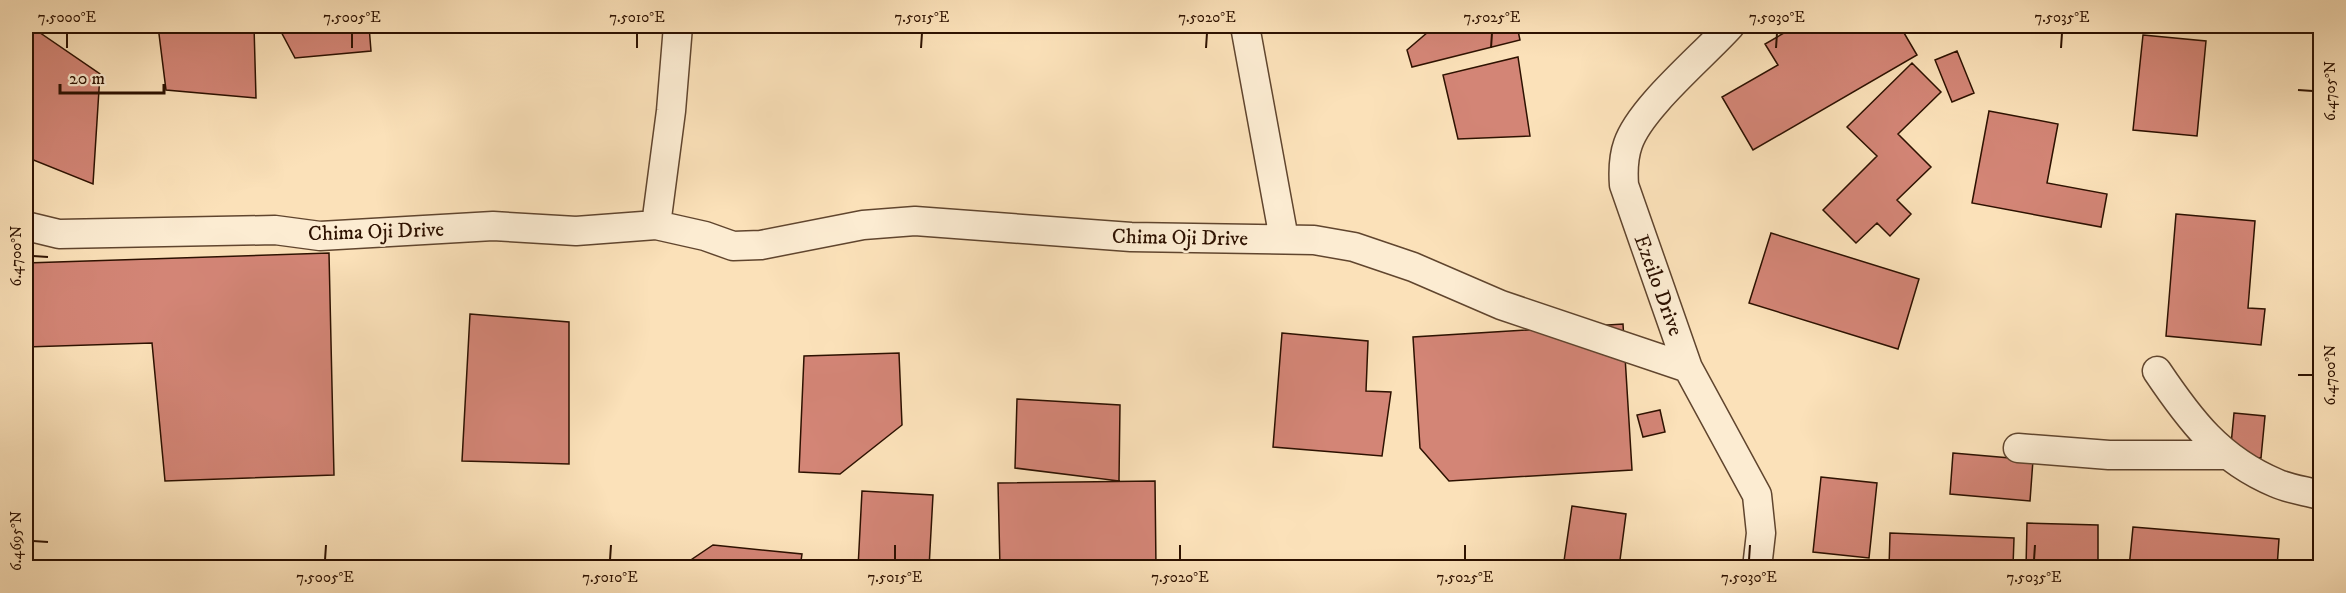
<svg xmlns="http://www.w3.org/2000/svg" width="2346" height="593" font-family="'IM FELL DW Pica',serif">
	<rect width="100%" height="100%" fill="#fbe1b9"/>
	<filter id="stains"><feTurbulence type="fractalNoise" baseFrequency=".00333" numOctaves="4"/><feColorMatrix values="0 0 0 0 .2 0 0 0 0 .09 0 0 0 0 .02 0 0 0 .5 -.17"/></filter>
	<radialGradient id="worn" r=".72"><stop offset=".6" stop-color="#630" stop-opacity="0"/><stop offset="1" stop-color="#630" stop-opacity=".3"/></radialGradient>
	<!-- building -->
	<path fill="#d38576" stroke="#2d1100" stroke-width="1.5" d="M26,26h4l70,48 -7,110 -67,-27z
		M158,26h96l2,72 -90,-8z
		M278,26h91l2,25 -76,7z
		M1435,26h82l3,14 -108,27 -5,-17z
		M1796,26h104l17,29 -164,95 -31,-53 56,-32 -13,-21z
		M2143,35l63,6 -9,95 -64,-6z
		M1957,51l17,42 -22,9 -17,-42z
		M1518,57l12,79 -72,3 -15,-64z
		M1912,63l29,29 -43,42 33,33 -34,33 14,14 -21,22 -13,-13 -21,20 -33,-33 54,-54 -30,-29z
		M1989,111l69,13 -11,59 60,11 -6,33 -129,-24z
		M2176,214l79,7 -7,87 17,1 -4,36 -95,-9z
		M1771,233l148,46 -21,70 -149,-46z
		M329,253l5,222 -169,6 -13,-138 -126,4v-84z
		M470,314l99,8v142l-107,-3z
		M1623,324l9,146 -183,11 -29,-33 -7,-111z
		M1282,333l86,8 -2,50 25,1 -9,64 -109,-9z
		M2320,343v34l-7,-2z
		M899,353l3,72 -62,49 -41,-2 5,-116z
		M1017,399l103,6 -1,76 -104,-13z
		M1660,410l5,22 -22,5 -6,-22z
		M2234,413l31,3 -4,42 -31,-3z
		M1953,453l80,7 -3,41 -80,-7z
		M1821,477l56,6 -8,75 -56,-6z
		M1155,481l1,87h-156l-2,-85z
		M862,491l71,4 -4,73h-71z
		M1572,506l54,8 -6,46 48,8h-105z
		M2027,523l71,2v43h-72z
		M2133,527l146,12 -2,29h-148z
		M1890,533l124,5 -1,29 -70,-3v4h-54z
		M713,545l89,9 -2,14h-121z"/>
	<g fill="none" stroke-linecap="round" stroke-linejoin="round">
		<defs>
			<path id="minor" d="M1245,26l39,213
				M1730,26c-27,30 -90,82 -102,118 -5,14 -5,27 -4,41l64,183 69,127 4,38 -4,35
				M656,225l15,-114 7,-85
				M26,226l33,8 216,-4 45,6 173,-10 83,5 80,-6 49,11 28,10 28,-1 102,-20 52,-4 216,16 183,3 40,7 59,20 88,38 187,63
				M2157,371c33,49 62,88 119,112 13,6 30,8 44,12
				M2018,448l91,7h115"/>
		</defs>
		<!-- minor casing -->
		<use href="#minor" stroke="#60452e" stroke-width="31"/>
		<!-- minor -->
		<use href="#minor" stroke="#fcecd2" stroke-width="28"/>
	</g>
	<!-- ticks -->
	<path fill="none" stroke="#2d1100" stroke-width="2" d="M67,48v-15M352,48v-15M637,48v-15M921,48l1,-15M1206,48l1,-15M1491,48l1,-15M1776,48l1,-15M2061,48l1,-15M2298,90l15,1M33,256l15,1M2298,375h15M33,541l15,1M325,560l1,-15M610,560l1,-15M895,560v-15M1180,560v-15M1465,560v-15M1749,560l1,-15M2034,560l1,-15"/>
	<g text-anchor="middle" stroke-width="5" stroke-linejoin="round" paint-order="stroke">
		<!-- street labels -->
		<g font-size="21" fill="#2d1100" stroke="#fcecd2">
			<text transform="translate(376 231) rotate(-2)" y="7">Chima Oji Drive</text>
			<text transform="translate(1180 237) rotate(1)" y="7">Chima Oji Drive</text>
			<text transform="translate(1659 285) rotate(70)" y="7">Ezeilo Drive</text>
		</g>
	</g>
	<!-- margin -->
	<rect width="2346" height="593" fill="none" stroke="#fbe1b9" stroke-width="66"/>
	<!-- scale -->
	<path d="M60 84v9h104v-9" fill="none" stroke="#2d1100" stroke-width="3"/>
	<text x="69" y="84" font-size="18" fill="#2d1100" stroke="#fcecd2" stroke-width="4.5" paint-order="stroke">20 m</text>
	<rect x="33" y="33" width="2280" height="527" fill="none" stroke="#2d1100" stroke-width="2"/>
	<g font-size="15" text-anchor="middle" fill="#2d1100">
		<text x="67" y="22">7.5000°E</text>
		<text x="352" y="22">7.5005°E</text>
		<text x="637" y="22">7.5010°E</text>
		<text x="922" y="22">7.5015°E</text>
		<text x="1207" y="22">7.5020°E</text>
		<text x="1492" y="22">7.5025°E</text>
		<text x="1777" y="22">7.5030°E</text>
		<text x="2062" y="22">7.5035°E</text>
		<text transform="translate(2330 91) rotate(-90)" y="5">6.4705°N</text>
		<text transform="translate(16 256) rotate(-90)" y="5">6.4700°N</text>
		<text transform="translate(2330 375) rotate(-90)" y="5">6.4700°N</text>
		<text transform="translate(16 541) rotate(-90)" y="5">6.4695°N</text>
		<text x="325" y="582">7.5005°E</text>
		<text x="610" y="582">7.5010°E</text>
		<text x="895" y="582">7.5015°E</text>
		<text x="1180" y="582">7.5020°E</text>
		<text x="1465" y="582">7.5025°E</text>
		<text x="1749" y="582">7.5030°E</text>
		<text x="2034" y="582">7.5035°E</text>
	</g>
	<rect width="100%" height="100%" filter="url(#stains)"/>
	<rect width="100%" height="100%" fill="url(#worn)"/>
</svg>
